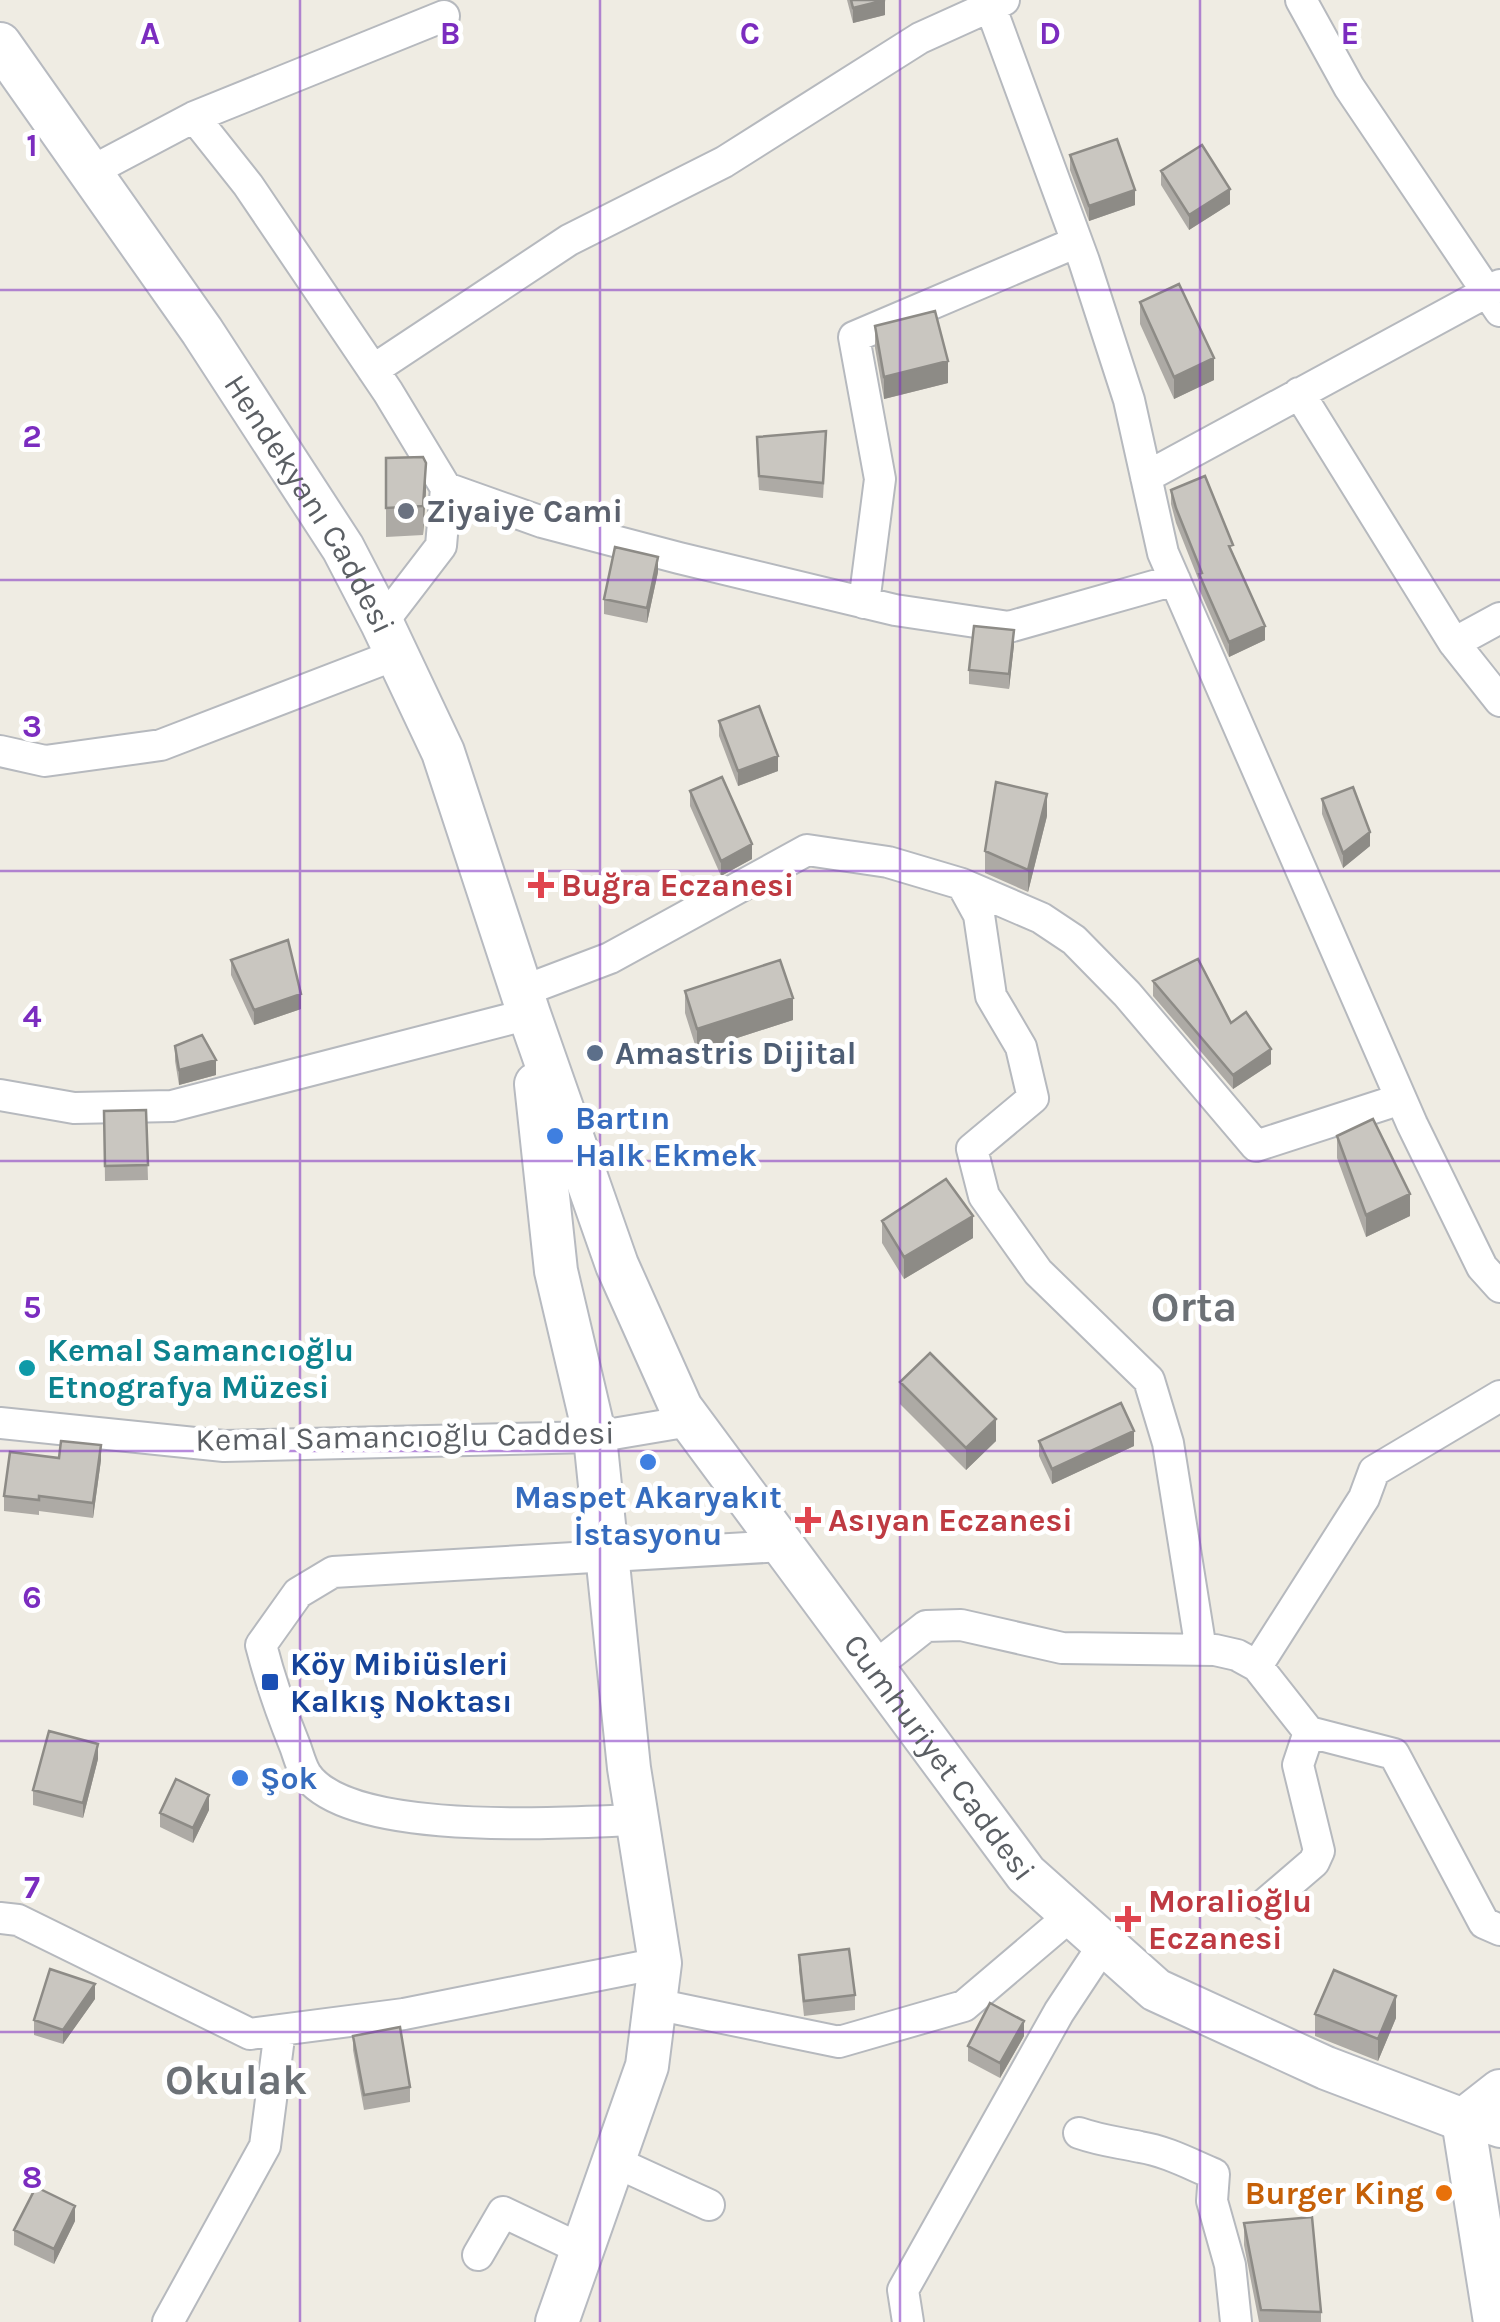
<svg xmlns="http://www.w3.org/2000/svg" width="1500" height="2322" font-family="Karla,sans-serif">
	<rect width="100%" height="100%" fill="#efece3"/>
	<g fill="none" stroke-linecap="round" stroke-linejoin="round">
		<defs>
			<path id="street" d="M988,0l96,261 45,139 34,153 249,571 70,143 18,20
				M1301,0l48,87 151,224
				M194,117l54,68 140,207 58,96 -5,58 -59,77
				M90,172l104,-55 250,-101
				M373,370l196,-130 155,-78 196,-124 84,-38
				M1299,393l155,250 46,-25
				M1146,477l354,-192
				M446,488l96,34 137,36 216,52 114,17 166,-47
				M864,603l16,-124 -26,-142 223,-95
				M1454,643l46,58
				M0,751l45,10 116,-16 234,-90
				M962,884l79,34 33,22 53,54 129,152 145,-47
				M523,991l87,-33 197,-108 81,12 74,22 17,31 12,81 30,51 12,51 -61,51 12,47 54,76 111,108 19,63 33,207
				M0,1095l74,13 98,-2 357,-92
				M0,1423l224,23 371,-9 95,-16
				M1257,1666l107,-168 10,-27 126,-75
				M873,1668l53,-42 35,-1 101,23 153,2 22,5 20,11 52,66 85,22 90,169 16,7
				M638,1820c-73,2 -289,18 -332,-46 -5,-8 -8,-20 -11,-28 -14,-34 -25,-66 -34,-101l37,-52 35,-21 450,-26
				M1265,1904l49,-42 5,-11 -21,-86 11,-33
				M0,1918l18,2 232,114 154,-20 256,-51
				M655,2004l184,38 125,-36 107,-91
				M1463,2120l37,12
				M1079,2133c23,8 38,9 61,14 26,4 50,17 74,27l-2,27 18,64 6,57
				M613,2161l96,44
				M478,2255l25,-43 80,38
				M168,2322l97,-176 15,-116
				M908,2322l-5,-32 156,-278 45,-68"/>
			<g id="secondary">
				<path id="s1" d="M0,44l202,287 141,217 39,75 61,129 86,262 88,251 64,143 345,466 130,116 170,78 137,52"/>
				<path d="M536,1084l20,187 39,166 34,331 31,195 -13,103 -90,256"/>
				<path d="M1463,2120l32,202"/>
				<path d="M1463,2120l37,-29"/>
			</g>
		</defs>
		<!-- street casing -->
		<use href="#street" stroke="#b6b9be" stroke-width="34"/>
		<!-- secondary casing -->
		<use href="#secondary" stroke="#b7bac0" stroke-width="46"/>
		<!-- street -->
		<use href="#street" stroke="#fff" stroke-width="30"/>
		<!-- secondary -->
		<use href="#secondary" stroke="#fff" stroke-width="42"/>
	</g>
	<!-- wall -->
	<path fill="#adaaa5" d="M847,0h38v15l-32,8z
		M1070,155l65,50 -46,16 -19,-51z
		M1161,171l69,33 -41,26 -28,-45z
		M1140,302l74,78 -40,19 -34,-75z
		M875,326l73,57 -64,16 -9,-51z
		M826,446l-3,52 -64,-8 -2,-39z
		M386,458l40,33 -3,44 -37,2z
		M1171,490l62,63 32,87 -36,17 -30,-68v-8l-23,-58 -5,-19z
		M658,572l-11,51 -43,-9v-15z
		M1014,645l-5,44 -40,-5v-14z
		M719,721l59,50 -40,15 -19,-50z
		M690,791l62,68 -31,17 -31,-70z
		M1322,799l48,47 -27,22 -21,-54z
		M1047,816l-19,76 -43,-19v-22z
		M231,960l70,49 -47,16 -23,-50z
		M1153,981l78,42 40,41 -38,25 -80,-93z
		M685,991l108,29 -96,31 -12,-38z
		M175,1046l41,29 -37,10 -4,-24z
		M146,1110l2,70 -43,1 -1,-70z
		M1337,1136l73,80 -44,21 -29,-79z
		M882,1221l91,17 -69,41 -22,-36z
		M900,1382l96,59 -30,29 -66,-66z
		M1039,1441l95,5 -82,38 -13,-28z
		M59,1458l42,2 -8,58 -54,-7v4l-35,-4v-15z
		M98,1759l-15,59 -50,-13v-15z
		M209,1810l-16,33 -33,-16v-14z
		M799,1955l56,40v15l-51,6 -5,-46z
		M95,1999l-32,45 -29,-9v-15z
		M1315,2014l81,4 -18,43 -63,-25z
		M353,2036l57,51v15l-46,8 -11,-60z
		M1024,2036l-24,42 -32,-17v-15z
		M75,2221l-21,43 -40,-19v-15z
		M1244,2223l77,89v10h-62l-15,-77z"/>
	<!-- shaded-wall -->
	<path fill="#8d8b86" d="M885,0v15l-32,8v-15z
		M1230,189v15l-41,26v-15z
		M1135,190v15l-46,16v-15z
		M1214,358v22l-40,19v-22z
		M948,361v22l-64,16v-22z
		M426,463v28l-3,44v-29z
		M658,557v15l-11,51v-15z
		M1265,626v14l-36,17v-15z
		M1014,630v15l-5,44v-15z
		M778,756v15l-40,15v-15z
		M1047,794v22l-19,76v-22z
		M1370,832v14l-27,22v-15z
		M752,844v15l-31,17v-15z
		M301,994v15l-47,16v-15z
		M793,998v22l-96,31v-22z
		M1271,1049v15l-38,25v-14z
		M216,1060v15l-37,10v-15z
		M1410,1194v22l-44,21v-22z
		M973,1216v22l-69,41v-22z
		M996,1419v22l-30,29v-22z
		M1134,1431v15l-82,38v-15z
		M101,1445v15l-8,58v-15z
		M98,1744v15l-15,59v-15z
		M209,1795v15l-16,33v-15z
		M95,1984v15l-32,45v-14z
		M1396,1996v22l-18,43v-22z
		M1024,2021v15l-24,42v-15z
		M75,2206v15l-21,43v-15z"/>
	<!-- building -->
	<path fill="#c9c6c0" stroke="#8d8b86" stroke-width="2.5" d="M851,0h34l-32,8z
		M1117,139l18,51 -46,16 -19,-51z
		M1202,145l28,44 -41,26 -28,-44z
		M1179,284l35,74 -40,19 -34,-75z
		M935,311l13,50 -64,16 -9,-51z
		M826,431l-3,52 -64,-7 -2,-39z
		M423,457l3,6 -3,43 -37,2v-50z
		M1205,476l28,69 -4,1 36,80 -36,16 -30,-68 3,-1 -26,-65 -5,-18z
		M615,547l43,10 -11,51 -43,-9z
		M974,626l40,4 -5,44 -40,-4z
		M759,706l19,50 -40,15 -19,-50z
		M722,777l30,67 -31,17 -31,-70z
		M996,782l51,12 -19,76 -43,-19z
		M1353,787l17,45 -27,21 -21,-54z
		M288,940l13,54 -47,16 -23,-50z
		M1198,959l33,64 15,-11 25,37 -38,26 -80,-94z
		M780,960l13,38 -96,31 -12,-38z
		M202,1035l14,25 -37,10 -4,-24z
		M146,1110l2,55 -43,1 -1,-55z
		M1373,1119l37,75 -44,21 -29,-79z
		M946,1179l27,37 -69,41 -22,-36z
		M930,1353l66,66 -30,29 -66,-66z
		M1121,1403l13,28 -82,38 -13,-28z
		M61,1441l40,4 -8,58 -54,-7v4l-35,-4 6,-44 49,6z
		M49,1731l49,13 -15,59 -50,-13z
		M176,1779l33,16 -16,33 -33,-15z
		M849,1949l6,46 -51,6 -5,-46z
		M50,1969l45,15 -32,46 -29,-10z
		M1334,1970l62,26 -18,43 -63,-25z
		M990,2003l34,18 -24,42 -32,-17z
		M400,2027l10,60 -46,8 -11,-59z
		M36,2187l39,19 -21,43 -40,-19z
		M1312,2217l9,95 -60,-2 -17,-87z"/>
	<!-- grid -->
	<path fill="none" stroke="#7b2cbf" stroke-width="2.5" stroke-opacity="0.55" d="M300,0v2322M600,0v2322M900,0v2322M1200,0v2322M0,290h1500M0,580h1500M0,871h1500M0,1161h1500M0,1451h1500M0,1741h1500M0,2032h1500"/>
	<!-- markers -->
	<circle fill="#6b7280" stroke="#fff" stroke-width="4" cx="406" cy="511" r="10"/>
	<g fill="#e0444e" stroke="#fff" stroke-width="4">
		<path d="M536 870h10v10h10v10h-10v10h-10v-10h-10v-10h10z"/>
		<path d="M803 1505h10v10h10v10h-10v10h-10v-10h-10v-10h10z"/>
		<path d="M1123 1904h10v10h10v10h-10v10h-10v-10h-10v-10h10z"/>
	</g>
	<circle fill="#5c6f8a" stroke="#fff" stroke-width="4" cx="595" cy="1053" r="10"/>
	<g fill="#3f7fe0" stroke="#fff" stroke-width="4">
		<circle cx="555" cy="1136" r="10"/>
		<circle cx="648" cy="1462" r="10"/>
		<circle cx="240" cy="1778" r="10"/>
	</g>
	<circle fill="#0f9aa8" stroke="#fff" stroke-width="4" cx="27" cy="1368" r="10"/>
	<rect fill="#1a4fb4" stroke="#fff" stroke-width="4" x="260" y="1672" width="20" height="20" rx="5"/>
	<circle fill="#e8710a" stroke="#fff" stroke-width="4" cx="1444" cy="2193" r="10"/>
	<g text-anchor="middle" stroke-width="10" stroke-linejoin="round" paint-order="stroke">
		<!-- street labels -->
		<g font-size="32" fill="#5b5f64" stroke="#fff">
			<text dy="11" stroke="none"><textPath href="#s1" startOffset="555">Hendekyanı Caddesi</textPath></text>
			<text transform="translate(405 1436) rotate(-1)" y="11">Kemal Samancıoğlu Caddesi</text>
			<text dy="11" stroke="none"><textPath href="#s1" startOffset="1970">Cumhuriyet Caddesi</textPath></text>
		</g>
		<!-- worship labels -->
		<g font-size="32" font-weight="bold" fill="#5b616d" stroke="#fff" text-anchor="start">
			<text x="426" y="522">Ziyaiye Cami</text>
		</g>
		<!-- health labels -->
		<g font-size="32" font-weight="bold" fill="#be3a42" stroke="#fff" text-anchor="start">
			<text x="561" y="896">Buğra Eczanesi</text>
			<text x="828" y="1531">Asıyan Eczanesi</text>
			<text x="1148" y="1912">Moralioğlu<tspan x="1148" dy="37">Eczanesi</tspan></text>
		</g>
		<!-- service labels -->
		<g font-size="32" font-weight="bold" fill="#4e5e75" stroke="#fff" text-anchor="start">
			<text x="615" y="1064">Amastris Dijital</text>
		</g>
		<!-- shop labels -->
		<g font-size="32" font-weight="bold" fill="#366cbe" stroke="#fff" text-anchor="start">
			<text x="575" y="1129">Bartın<tspan x="575" dy="37">Halk Ekmek</tspan></text>
			<text x="648" y="1508" text-anchor="middle">Maspet Akaryakıt<tspan x="648" dy="37">İstasyonu</tspan></text>
			<text x="260" y="1789">Şok</text>
		</g>
		<!-- culture labels -->
		<g font-size="32" font-weight="bold" fill="#0d838f" stroke="#fff" text-anchor="start">
			<text x="47" y="1361">Kemal Samancıoğlu<tspan x="47" dy="37">Etnografya Müzesi</tspan></text>
		</g>
		<!-- transit labels -->
		<g font-size="32" font-weight="bold" fill="#164399" stroke="#fff" text-anchor="start">
			<text x="290" y="1675">Köy Mibiüsleri<tspan x="290" dy="37">Kalkış Noktası</tspan></text>
		</g>
		<!-- food labels -->
		<g font-size="32" font-weight="bold" fill="#c56008" stroke="#fff" text-anchor="end">
			<text x="1424" y="2204">Burger King</text>
		</g>
		<!-- district labels -->
		<g font-size="42" font-weight="bold" fill="#6c7176" stroke="#fff">
			<text x="1194" y="1321">Orta</text>
			<text x="236" y="2094">Okulak</text>
		</g>
	</g>
	<g font-size="32" text-anchor="middle" font-weight="bold" fill="#7b2cbf" stroke="#fff" stroke-width="10" stroke-linejoin="round" paint-order="stroke">
		<text x="150" y="44">A</text>
		<text x="450" y="44">B</text>
		<text x="750" y="44">C</text>
		<text x="1050" y="44">D</text>
		<text x="1350" y="44">E</text>
		<text x="32" y="156">1</text>
		<text x="32" y="447">2</text>
		<text x="32" y="737">3</text>
		<text x="32" y="1027">4</text>
		<text x="32" y="1318">5</text>
		<text x="32" y="1608">6</text>
		<text x="32" y="1898">7</text>
		<text x="32" y="2188">8</text>
	</g>
</svg>
